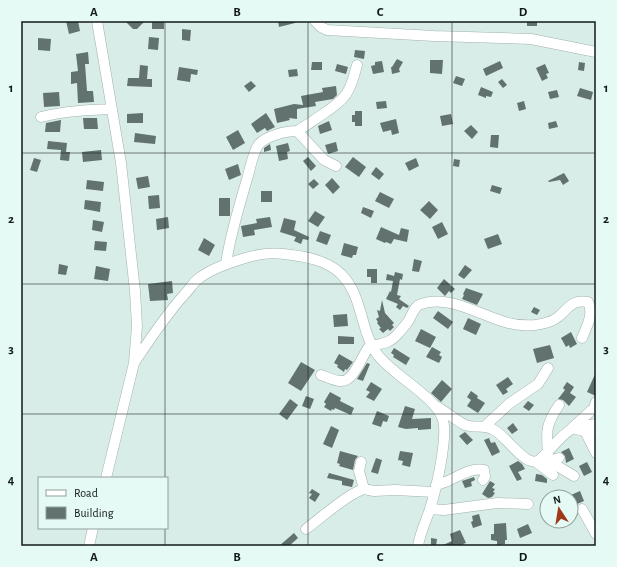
<svg xmlns="http://www.w3.org/2000/svg" width="617" height="567" font-family="'Alegreya Sans',sans-serif">
	<rect width="100%" height="100%" fill="#d8ece8"/>
	<!-- building -->
	<path fill="#61726f" d="M66,21h12l2,10 -11,3z
		M125,21h20l-8,8h-4z
		M152,21h12v8h-12z
		M278,21h17v2l-16,4z
		M527,21h10v5h-10z
		M182,29l9,1 -1,11 -8,-1z
		M149,37l10,1 -1,12 -10,-1z
		M38,38l13,1 -1,12 -12,-1z
		M355,50l10,1 -1,8 -10,-2z
		M88,52l1,12h-4l2,27h6l1,11 -16,1 -1,-20 -6,1v-12l7,-1 -2,-17z
		M397,59l6,3 -4,7 1,3 -8,2 -1,-7h1z
		M430,60h13l-1,14 -12,-1z
		M382,61l2,11 -11,2 -2,-8 4,-1v-3z
		M500,61l3,7 -17,8 -3,-7z
		M312,62h10v8h-11z
		M579,62l6,1 -1,8 -6,-1z
		M337,64l11,3 -2,7 -11,-3z
		M545,64l4,9 -3,1 2,4 -6,3 -6,-13z
		M140,65l8,1 -1,13h5v8l-25,-1 1,-8h11z
		M179,67l19,3 -1,5 -6,-1 -1,8 -13,-2z
		M297,69l1,7 -9,1 -1,-7z
		M456,76l9,3 -3,7 -9,-3z
		M502,79l5,6 -4,3 -5,-6z
		M251,81l5,5 -7,6 -5,-6z
		M336,86l1,9 -4,4 -18,3 1,4 -19,3v10l-8,-1 1,2 -13,3 -3,-14 20,-5 9,1 -2,-9 22,-4 -1,-4z
		M481,87l12,5 -2,5 -5,-1v2l-8,-3z
		M580,88l13,4 -2,8 -14,-4z
		M557,90l2,7 -9,2 -2,-7z
		M59,92l1,14 -16,1 -1,-14z
		M386,101l1,7 -10,1 -1,-7z
		M524,101l2,8 -7,2 -2,-8z
		M355,111h7v15h-7v-4h-3v-7h3z
		M143,113v10h-16v-9z
		M266,113l9,14 -8,4 -2,-3 -8,5 -6,-9z
		M451,114l2,10 -11,2 -2,-10z
		M83,118h14l1,11h-14z
		M396,119l3,14 -7,2 -1,-5 -8,2 -3,-9z
		M61,120l-1,12h-15l1,-9z
		M329,121l3,9 -12,4 -2,-8z
		M556,121l2,6 -9,2 -1,-6z
		M471,125l7,7 -6,7 -8,-8z
		M238,130l7,13 -12,7 -7,-13z
		M135,133l21,3 -1,8 -21,-2z
		M491,135h8l-1,13 -8,-1z
		M48,141l19,2 -1,9h4l-1,9 -9,-1 1,-10 -14,-1z
		M336,142l2,9 -10,3 -3,-9z
		M288,143l2,8 -3,1 1,7 -9,2 -3,-15z
		M270,144l1,6 -7,2v-4z
		M101,150l1,10 -19,2 -1,-10z
		M308,157l8,9 -5,5 -8,-10z
		M353,157l13,10 -7,10 -14,-10z
		M34,158l7,2 -4,12 -7,-2z
		M416,158l3,8 -10,5 -4,-8z
		M454,159l6,1 -1,7 -6,-1z
		M238,164l3,11 -12,5 -4,-11z
		M376,167l8,7 -5,6 -8,-6z
		M564,173l5,8 -6,4 -3,-5 -11,2 -1,-1z
		M148,176l2,11 -12,2 -2,-11z
		M332,178l8,9 -7,7 -8,-9z
		M314,179l5,5 -6,5 -5,-5z
		M87,180l17,2 -1,9 -17,-2z
		M492,185l10,3 -2,6 -10,-3z
		M261,191h11v11h-11z
		M380,192l14,7 -5,9 -14,-7z
		M159,195l1,13 -11,1 -1,-13z
		M219,198h11v18h-11z
		M85,200l16,2 -1,10 -16,-3z
		M429,201l9,9 -8,9 -10,-9z
		M363,207l11,4 -3,7 -10,-5z
		M315,211l10,6 -7,10 -10,-6z
		M168,217l1,11 -12,2 -1,-11z
		M270,217l2,10 -18,3 1,5 -12,2 -2,-11 16,-3 -1,-4z
		M284,218l12,3 -2,9 15,7 -1,3 -5,-1 -2,5 -7,-3 2,-4 -16,-5z
		M93,220l11,2 -2,10 -10,-2z
		M442,222l6,12 -10,5 -6,-12z
		M381,227l18,8 2,-7 8,2 -2,12 -13,-3 -3,5 -5,-2 -1,1 -9,-4z
		M320,231l11,4 -4,10 -11,-4z
		M498,234l4,10 -14,5 -4,-10z
		M204,238l11,7 -6,11 -11,-6z
		M95,241l12,1 -1,9 -12,-1z
		M344,243l14,4 -2,8h-3l-1,3 -11,-3z
		M414,259l8,2 -3,11 -7,-1z
		M59,264l9,2 -2,9 -8,-1z
		M465,265l7,5 -8,9 -6,-4z
		M96,266l14,3 -2,12 -14,-2z
		M367,269h10v14h-6v-6h-4z
		M395,272l8,2 -1,6 -2,-1 -3,16 4,1 -2,3 10,7 -2,2 -4,-2 -3,4 -4,-3 2,-3 -12,-5 4,-8 1,1 2,-11 -7,-1 1,-6 7,2z
		M444,279l11,10 -4,4 -2,-2 -4,5 -8,-8z
		M172,281l1,12 -6,1 1,6 -18,1 -2,-17z
		M466,288l17,6 -6,11 -15,-6 2,-4 -1,-1z
		M382,300l3,13 9,10 -2,2 2,2 -4,4 -2,-2 -5,4 -4,-4 2,-1 -4,-5 1,-1 -2,-3 3,-2 -2,-7 3,1z
		M534,307l6,3 -3,5 -6,-3z
		M438,311l15,11 -5,7 -15,-11z
		M347,314l1,12 -14,1 -1,-12z
		M468,318l13,6 -5,11 -13,-6z
		M421,329l15,8 -6,11 -15,-7z
		M571,332l6,12 -7,4 -1,-3 -3,2 -5,-9z
		M338,336l16,1v7h-16z
		M550,345l4,13 -17,5 -4,-14z
		M432,347l9,5 -2,3 3,2 -3,6 -13,-6z
		M394,348l16,10 -4,7 -13,-8 1,-2 -3,-2z
		M339,354l14,8 -6,8 -2,-1 -1,3 -7,-5 1,-2 -4,-2z
		M301,362l14,8 -14,21 -13,-8z
		M367,363l3,1 -7,17 -6,-2z
		M596,372v24l-9,-4z
		M508,377l5,7 -7,5 2,3 -5,3 -7,-10z
		M442,380l10,9 -11,13 -10,-9z
		M371,382l11,7 -8,12 -8,-4 4,-5 -4,-2z
		M567,382l7,5 -4,6 6,4 -7,9 -6,-6 -5,-1 7,-9 -2,-2z
		M471,391l7,5 -1,2 8,5 -7,10 -11,-7 4,-6 -4,-3z
		M330,392l11,6 -1,3 14,7 -3,7 -16,-7 -1,2 -2,-1 -1,2 -7,-4 2,-3 -2,-2z
		M306,396l8,3 -4,10 -8,-3z
		M290,399l8,6 -11,15 -8,-6z
		M528,401l6,4 -5,6 -6,-4z
		M405,406l10,3 -3,10 19,-1v11l-13,1v-2l-12,1 -8,-2z
		M377,411l12,5 -2,6 -4,-1 -2,6 -9,-3z
		M513,423l5,7 -6,4 -5,-6z
		M331,426l8,4 -7,18 -9,-4z
		M465,432l8,8 -6,5 -8,-9z
		M489,438l2,5 4,-1 5,10 -8,4 -8,-16z
		M569,448l5,11 -8,4 -1,-7 -4,-4z
		M340,451l18,5 -3,4 -2,10 -14,-4 1,-2 -3,-1z
		M400,451l13,2 -3,14 -8,-2 1,-4 -5,-1z
		M376,458l6,2 -4,14 -7,-2z
		M518,461l4,3 3,5 -7,3 4,7 -5,2 -8,-15z
		M587,462l5,10 -8,4 -5,-10z
		M329,473l25,7 -2,7 -10,-2v-4l-15,-3z
		M536,474l6,1 5,4v4l-12,-2z
		M474,477l1,3 -4,2 1,4 -7,2 -3,-7z
		M490,481l5,3 -3,4 3,1 -2,3 2,1 -3,4 -4,1 -6,-4z
		M312,489l8,5 -5,8 -6,-4 3,-4 -3,-1z
		M580,491l4,10 -9,4 -2,-4 -2,1v-7z
		M479,514l3,11 -9,3 -2,-6 2,-1 -1,-5z
		M506,523l1,17h-2v4l-8,1v-4l-6,-1v-6h3v-10z
		M528,524l4,9 -12,5 -3,-9z
		M460,530l6,13 -3,1 1,2h-23l11,-5 -2,-7z
		M294,533l4,5 -9,8h-10z
		M431,538l6,1 -1,7h-5z"/>
	<g fill="none" stroke-linecap="round" stroke-linejoin="round">
		<defs>
			<path id="minor" d="M97,21l24,142 14,128 2,35 -3,37 -28,115
				M315,21l6,6 6,3 107,6 97,3 65,13
				M41,117c24,-6 47,-7 71,-8
				M297,131c9,-5 17,-11 26,-17 23,-15 27,-21 34,-49
				M226,264c4,-29 13,-57 21,-85 3,-9 6,-28 12,-35 8,-8 26,-13 38,-13l27,29 12,6
				M134,363c16,-24 31,-47 50,-68 5,-5 9,-12 14,-16 13,-10 28,-15 44,-20 18,-6 32,-7 50,-4 17,2 38,7 50,20 21,22 18,55 35,79 15,21 60,43 66,66 5,18 -7,70 -13,89 -4,12 -10,24 -12,37
				M321,375c6,2 13,6 19,6 13,2 21,-23 28,-33 12,-6 18,-2 29,-13 4,-5 9,-10 12,-15 3,-5 5,-14 12,-16 28,-10 58,11 84,18 10,3 20,4 30,3 8,-1 17,-3 23,-8 11,-9 14,-18 30,-15 6,12 -1,24 -6,36
				M596,402l-2,6 -22,20 24,-4
				M436,406c9,5 21,15 29,19 9,3 18,0 27,4 5,2 10,7 14,11 21,21 22,27 53,18
				M485,426l25,-23 28,-19 10,-16
				M576,429l9,2 11,22
				M548,453c-2,-22 -2,-29 11,-48
				M549,461l25,15
				M361,462l-2,9 5,18 10,2 21,-1 39,2
				M536,462c19,-11 33,-50 60,-29
				M536,462l17,13
				M436,485c17,-3 30,-18 48,-15l1,7 -2,3
				M430,509l14,1 53,-7 31,1
				M582,509l14,25
				M306,529c15,-11 41,-35 58,-40
				M89,546l4,-18"/>
		</defs>
		<!-- minor casing -->
		<use href="#minor" stroke="#a0b2af" stroke-width="11"/>
		<!-- minor -->
		<use href="#minor" stroke="#fff" stroke-width="10"/>
	</g>
	<!-- grid -->
	<path fill="none" stroke="#131b19" stroke-width="1" stroke-opacity="0.55" d="M165,21v457M308,21v525M452,21v525M21,153h575M21,284h575M21,414h575M165,528v18"/>
	<!-- border -->
	<rect width="617" height="567" fill="none" stroke="#e5f9f5" stroke-width="44"/>
	<!-- legend -->
	<rect x="38" y="477" width="130" height="52" fill="#e5f9f5" stroke="#91a09d"/>
	<rect x="46" y="490" width="20" height="6" fill="#ffffff" stroke="#91a09d"/>
	<text x="74" y="497" font-size="12" fill="#131b19">Road</text>
	<rect x="46" y="507" width="20" height="12" fill="#61726f" stroke="#91a09d"/>
	<text x="74" y="517" font-size="12" fill="#131b19">Building</text>
	<!-- north arrow -->
	<g transform="translate(559 509) rotate(348)"><circle r="19" fill="#e5f9f5" stroke="#91a09d"/>
	<path d="M0-3L7 15L0 10L-7 15Z" fill="#a03917"/>
	<text y="-6" font-size="11" font-weight="bold" text-anchor="middle" fill="#131b19">N</text>
	</g>
	<rect x="22" y="22" width="573" height="523" fill="none" stroke="#131b19" stroke-width="1.5"/>
	<g font-size="13" text-anchor="middle" font-weight="bold" fill="#131b19">
		<text x="94" y="16">A</text>
		<text x="237" y="16">B</text>
		<text x="380" y="16">C</text>
		<text x="523" y="16">D</text>
		<text x="11" y="92">1</text>
		<text x="606" y="92">1</text>
		<text x="11" y="223">2</text>
		<text x="606" y="223">2</text>
		<text x="11" y="353">3</text>
		<text x="606" y="353">3</text>
		<text x="11" y="484">4</text>
		<text x="606" y="484">4</text>
		<text x="94" y="561">A</text>
		<text x="237" y="561">B</text>
		<text x="380" y="561">C</text>
		<text x="523" y="561">D</text>
	</g>
</svg>
